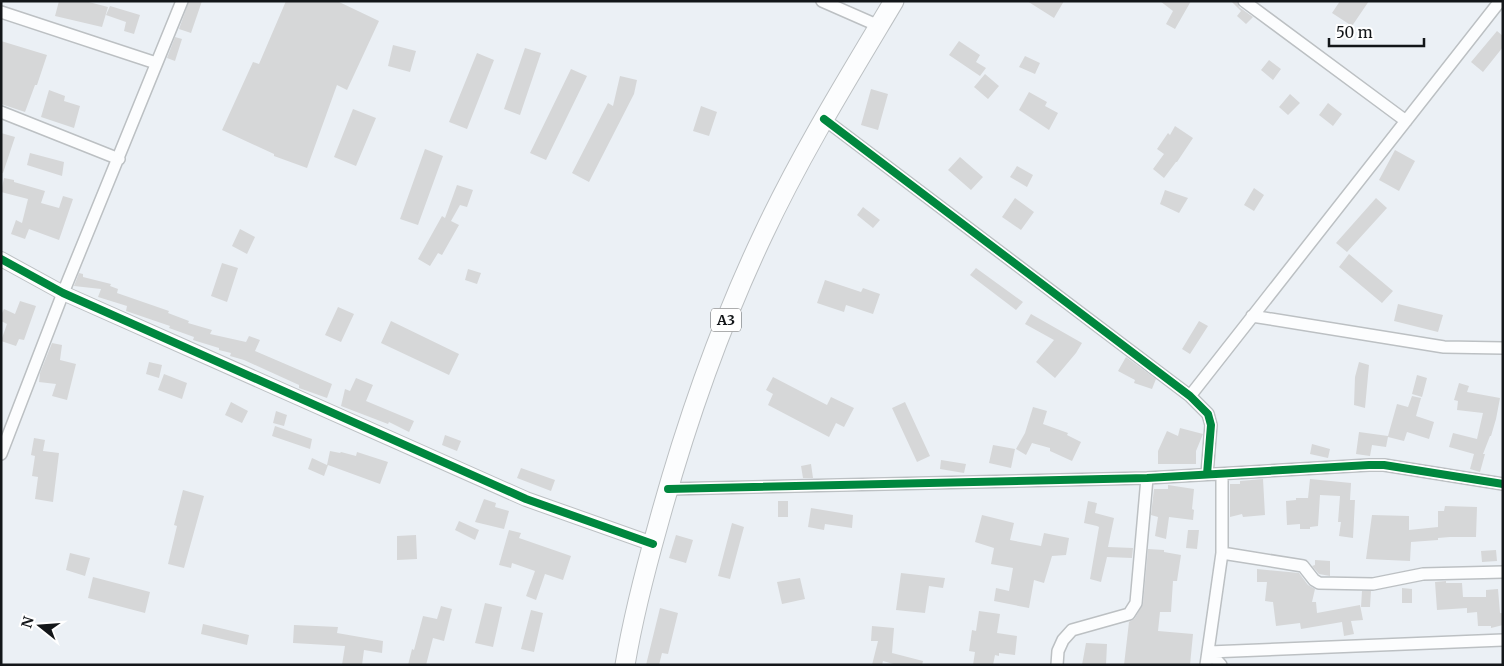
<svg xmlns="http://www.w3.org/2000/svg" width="1504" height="666" font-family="Merriweather,serif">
	<rect width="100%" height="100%" fill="#ebf0f5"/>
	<!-- building -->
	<path fill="#d6d7d8" d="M59,1h26l23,6 -6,20 -47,-11z
		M189,1h13l-11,32 -12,-4z
		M286,1h51l42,20 -32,69 -10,-5 -30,83 -33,-12v-2l-52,-24 31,-68 6,2z
		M1027,1h37l-10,17z
		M1160,1h31l-16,28 -9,-5 7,-13z
		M1231,1h6l2,6 14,10 -7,7 -9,-8 4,-5z
		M1340,1h29l-17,25 -20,-13z
		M110,6l30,9 -6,19 -10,-3 2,-9 -20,-7z
		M1497,31l6,5v11l-20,25 -12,-10z
		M175,37l7,2 -7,22 -8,-3z
		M1,41l46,14 -10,30h-2l-10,27 -24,-8z
		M959,41l21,14 -4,7 10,6 -6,8 -31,-21z
		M393,45l23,6 -6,21 -22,-6z
		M525,48l16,5 -21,62 -16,-6z
		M477,53l17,7 -27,69 -18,-7z
		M1025,56l15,7 -5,11 -16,-7z
		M1269,60l12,9 -8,11 -12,-10z
		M571,69l16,7 -41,84 -16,-7z
		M985,74l14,12 -11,13 -14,-12z
		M620,76l17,4 -3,14 -45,88 -17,-9 36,-70 5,3z
		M871,89l17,5 -10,36 -17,-5z
		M49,90l16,6 -1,5 16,5 -6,22 -33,-11z
		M1029,92l18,10 -2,4 13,7 -9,17 -30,-20z
		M1290,94l10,9 -12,12 -9,-8z
		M1328,103l14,11 -9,12 -14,-11z
		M701,106l16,6 -8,24 -16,-5z
		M353,109l23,9 -20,48 -22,-9z
		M1175,126l18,12 -16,24h-1l-12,16 -11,-9 11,-15 -7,-5 11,-16 2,2z
		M1,133l14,4 -12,36h-2z
		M425,149l18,7 -25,69 -18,-6z
		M1395,150l20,11 -16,30 -20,-11z
		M30,153l34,9 -2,14 -35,-11z
		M960,157l23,20 -12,13 -23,-20z
		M1017,166l16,9 -6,12 -17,-10z
		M4,178l10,2v2l31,9 -4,12 18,5 4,-12 10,3 -14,41 -30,-11 -4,10 -14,-5 5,-14 6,3 6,-24 -27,-7z
		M457,185l16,5 -6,17 -7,-2 -9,16 8,4 -17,30 -4,-2 -8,13 -12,-7 24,-43 3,2z
		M1254,188l10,7 -10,16 -10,-6z
		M1165,190l23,8 -9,15 -19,-9z
		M1015,198l19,14 -13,18 -19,-13z
		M1376,198l11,10 -40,44 -11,-9z
		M863,207l17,13 -7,8 -16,-13z
		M240,229l15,8 -8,17 -15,-8z
		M1349,254l44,37 -11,12 -43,-36z
		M222,263l16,5 -11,34 -16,-6z
		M976,268l47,34 -7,8 -46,-35z
		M468,269l13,4 -4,11 -12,-4z
		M79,273l4,1v3l28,7 -1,2 8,3 -1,4 52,18 -1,2 21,8 -1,2 24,7 -2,4 36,8 3,-6 11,4 -5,11 77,33 -5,14 -28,-10v-3l-55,-25 -14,-4 1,-3 -12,-3v-2l-26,-8 1,-3 -25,-9 1,-2 -44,-15 1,-5 -29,-9 3,-8 -27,-3z
		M825,280l36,12 2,-4 17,6 -7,20 -27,-9 -2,7 -27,-9z
		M20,301l16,5 -12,34 -5,-1 -3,7 -15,-5 6,-17 -6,-3v-6l3,-6 11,5z
		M1398,304l45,11 -5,17 -44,-11z
		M338,307l16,7 -13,28 -16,-7z
		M1031,314l51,29 -6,10 -21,25 -19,-16 18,-22 -29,-16z
		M391,321l68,33 -10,21 -68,-32z
		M1199,321l9,5 -18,28 -8,-5z
		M52,343l10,2 -2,15 16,4 -9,36 -15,-4 4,-12 -17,-2 1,-9z
		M1126,357l30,22 -4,10 -18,-6 1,-3 -17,-9z
		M149,362l13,3 -3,13 -13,-4z
		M1359,362l10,3 -4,43 -11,-3 1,-28z
		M164,374l23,9 -5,16 -24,-9z
		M1417,375l10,3 -5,19 -10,-3z
		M773,377l54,28 4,-8 23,11 -10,19 -8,-4 -7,14 -61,-32 5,-11 -7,-4z
		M356,378l17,7 -7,16 48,20 -5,11 -20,-10 -1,2 -47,-18 4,-17 5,2z
		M1459,383l10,3 -2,6 33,6 -4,21 -5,17h-1l-7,18h2l-5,18 -10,-3 4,-15 -25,-7 4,-14 24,6 6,-26 -26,-3 1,-9 -4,-1z
		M1412,396l9,2 -5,18 18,6 -5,17 -22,-7 -3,9 -16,-4 -2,10 -14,-2 -2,11 -14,-2 3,-22 29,4 9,-32 11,3z
		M231,402l17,9 -6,12 -17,-8z
		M905,402l25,54 -13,6 -25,-54z
		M1033,407l14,4 -4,13 25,9 -1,2 14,7 -9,19 -22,-10v-3l-18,-5 -6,12 -10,-6 9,-16z
		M276,411l11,4 -3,11 -11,-3z
		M275,426l37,13 -2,10 -38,-13z
		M1180,428l23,6 -7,17v13h-38v-13l9,-20 11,5z
		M445,435l16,6 -4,10 -15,-6z
		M34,438l11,2 -2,11 16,2 -6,49 -18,-3 3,-22 -6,-1 3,-20 -4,-1z
		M1312,444l18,5 -2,9 -18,-4z
		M993,445l22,4 -4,19 -22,-5z
		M330,451l10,2 1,-1 15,4 1,-4 31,10 -8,22 -52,-19 -4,11 -16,-7 4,-11 15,7z
		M941,460l25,4 -2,9 -24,-4z
		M811,464l2,14h-10l-2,-12z
		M521,468l34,12 -4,11 -34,-13z
		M1263,479l2,36 -22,2 -1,-3 -12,3v-33h10v-3z
		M1310,479l41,4 -1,17h5l-2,38 -14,-2 2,-14h-3l2,-26 -20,-1 -2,31 -8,1v2h-10v-5l-13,1 -1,-24 10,-1v-2h12z
		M1168,485l26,4 -2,20 2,1 -1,10 -24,-3 -3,22 -11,-3 3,-19 -7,-2 3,-26h14z
		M183,490l21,6 -20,72 -16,-4 9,-38 -3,-1z
		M484,499l12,4 -1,4 14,4 -5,18 -29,-7z
		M778,501h10v16h-10z
		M1088,501l9,2 -2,10 19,5 -6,29 25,1 -1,10 -25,-1 -6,25 -11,-3 9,-52 -2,-1 -13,-3z
		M1445,506l32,1 -1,30h-26l-12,1v2l-27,2 -1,19 -44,-2 6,-44 37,1v14l29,-3v-16h6z
		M811,508l42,7 -1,13 -27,-4 -1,6 -16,-3z
		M982,515l32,8 -4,17 31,6 3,-13 25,5 -3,17 -14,1 -8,27 -10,-3 -5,28 -35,-7 2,-13 13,3 4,-23 -22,-4 3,-16 -19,-6z
		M459,521l20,9 -4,10 -20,-10z
		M732,523l12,4 -14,52 -12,-3z
		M509,530l12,3 -2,5 52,18 -8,24 -18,-6 -9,26 -10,-4 9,-25 -23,-8 -1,5 -12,-3z
		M1188,530h11l-2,19 -11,-1z
		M416,535l1,24 -20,1v-24z
		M676,535l17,5 -7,23 -17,-5z
		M1148,549l16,1v2l17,3 -4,26h-4l-2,31h-11l-2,19 35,3 -3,31h-66l5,-43 6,-4 8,-14z
		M1496,550l1,11 -15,1 -1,-11z
		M70,553l20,5 -5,18 -19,-6z
		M1315,560l15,1v15l-11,-2 -7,-8 3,-1z
		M1257,569l42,4 9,12 7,4 -3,13h4l1,11 43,-8 3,15 -12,1 3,13 -10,2 -2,-14 -41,7 -1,-6 -24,3 -3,-24 -8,-1 2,-19h-10z
		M901,573l44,5 -2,10 -14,-2 -4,27 -29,-3z
		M93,577l57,15 -5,21 -57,-15z
		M800,578l5,21 -23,5 -5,-22z
		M1446,581v2h16l1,14h23v-7l12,-1 2,24h3v12l-12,3v-2h-13l-1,-14 -10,1v-5l-30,2 -2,-28z
		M1402,588l10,1v14h-10z
		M1362,591h9l-1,16h-9z
		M485,603l17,4 -9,40 -18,-4z
		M441,606l11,3 -8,32 -11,-3 -7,27h-18l4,-16 2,1 9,-34 14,3z
		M660,608l18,5 -10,41 -6,-1 -3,12h-13z
		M531,610l12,3 -9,39 -13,-3z
		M979,611l21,3 -3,19 20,3 -2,19 -16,-2v3l-4,-1 -2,10h-20l2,-13 -6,-1 3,-21 4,1z
		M203,624l46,11 -2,10 -46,-11z
		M294,625l44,2 -1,6 46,8 -1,12 -18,-3 -2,15h-20l3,-19 -52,-3z
		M872,626l22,2 -2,25 31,8 -1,4h-25l-14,-4 -1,4h-10l6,-24h-7z
		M1086,643l21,1 -1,21h-24z"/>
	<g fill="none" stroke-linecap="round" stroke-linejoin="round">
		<defs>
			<path id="minor" d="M822,1l57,25
				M1244,1l162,120
				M1,12l155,51
				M1,112l118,47
				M824,119l366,277 18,18 3,11 -4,49
				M1252,316l192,31 59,1
				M1190,396l310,-395
				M1,454l62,-161 119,-292
				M668,489l479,-11 222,-13h15l119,19
				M1222,553l81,13 11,14 5,3 54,1 50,-10 80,-2
				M1209,652l294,-12
				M1209,652l12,13
				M1057,665l1,-14 5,-11 9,-10 57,-16 7,-11 11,-125
				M1206,665l16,-112v-79"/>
			<path id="tertiary" d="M1,259l62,34 463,206 127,45"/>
			<path id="trunk" d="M625,665c8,-47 20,-94 33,-140 27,-99 61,-197 105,-290 38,-81 85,-157 131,-234"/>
		</defs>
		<!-- minor casing -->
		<use href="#minor" stroke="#bcc0c3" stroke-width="14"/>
		<!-- tertiary casing -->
		<use href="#tertiary" stroke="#bcc0c3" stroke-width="16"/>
		<!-- trunk casing -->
		<use href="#trunk" stroke="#bcc0c3" stroke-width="21"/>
		<!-- minor -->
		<use href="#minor" stroke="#fcfdfe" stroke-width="11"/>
		<!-- tertiary -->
		<use href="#tertiary" stroke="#fcfdfe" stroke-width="14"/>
		<!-- trunk -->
		<use href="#trunk" stroke="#fcfdfe" stroke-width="19"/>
		<defs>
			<path id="cycleway" d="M824,119l366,277 18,18 3,11 -4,49
				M1,259l62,34 463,206 127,45
				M668,489l479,-11 222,-13h15l119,19"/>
		</defs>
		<!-- cycleway casing -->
		<use href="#cycleway" stroke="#fff" stroke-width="11"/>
		<!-- cycleway -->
		<use href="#cycleway" stroke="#00873e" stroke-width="8"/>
	</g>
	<g text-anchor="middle" stroke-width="4" stroke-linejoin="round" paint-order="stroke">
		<!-- shield labels -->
		<rect fill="#fff" stroke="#5a5c5e" stroke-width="1" x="711" y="308.5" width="30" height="23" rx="4"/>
		<g font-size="14" font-weight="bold" fill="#131619">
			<text x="726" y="325">A3</text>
		</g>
	</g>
	<!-- border -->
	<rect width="1504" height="666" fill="none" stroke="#131619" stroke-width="5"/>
	<!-- north arrow -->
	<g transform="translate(40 626) rotate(287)" stroke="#ffffff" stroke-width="4" paint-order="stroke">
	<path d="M0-4L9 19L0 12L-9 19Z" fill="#131619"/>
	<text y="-8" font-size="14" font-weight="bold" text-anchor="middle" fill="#131619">N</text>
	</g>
	<!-- scale -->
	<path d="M1329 38v8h95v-8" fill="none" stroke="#131619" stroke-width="2.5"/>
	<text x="1336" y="38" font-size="15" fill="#131619" stroke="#ffffff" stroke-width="4" paint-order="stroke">50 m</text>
</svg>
